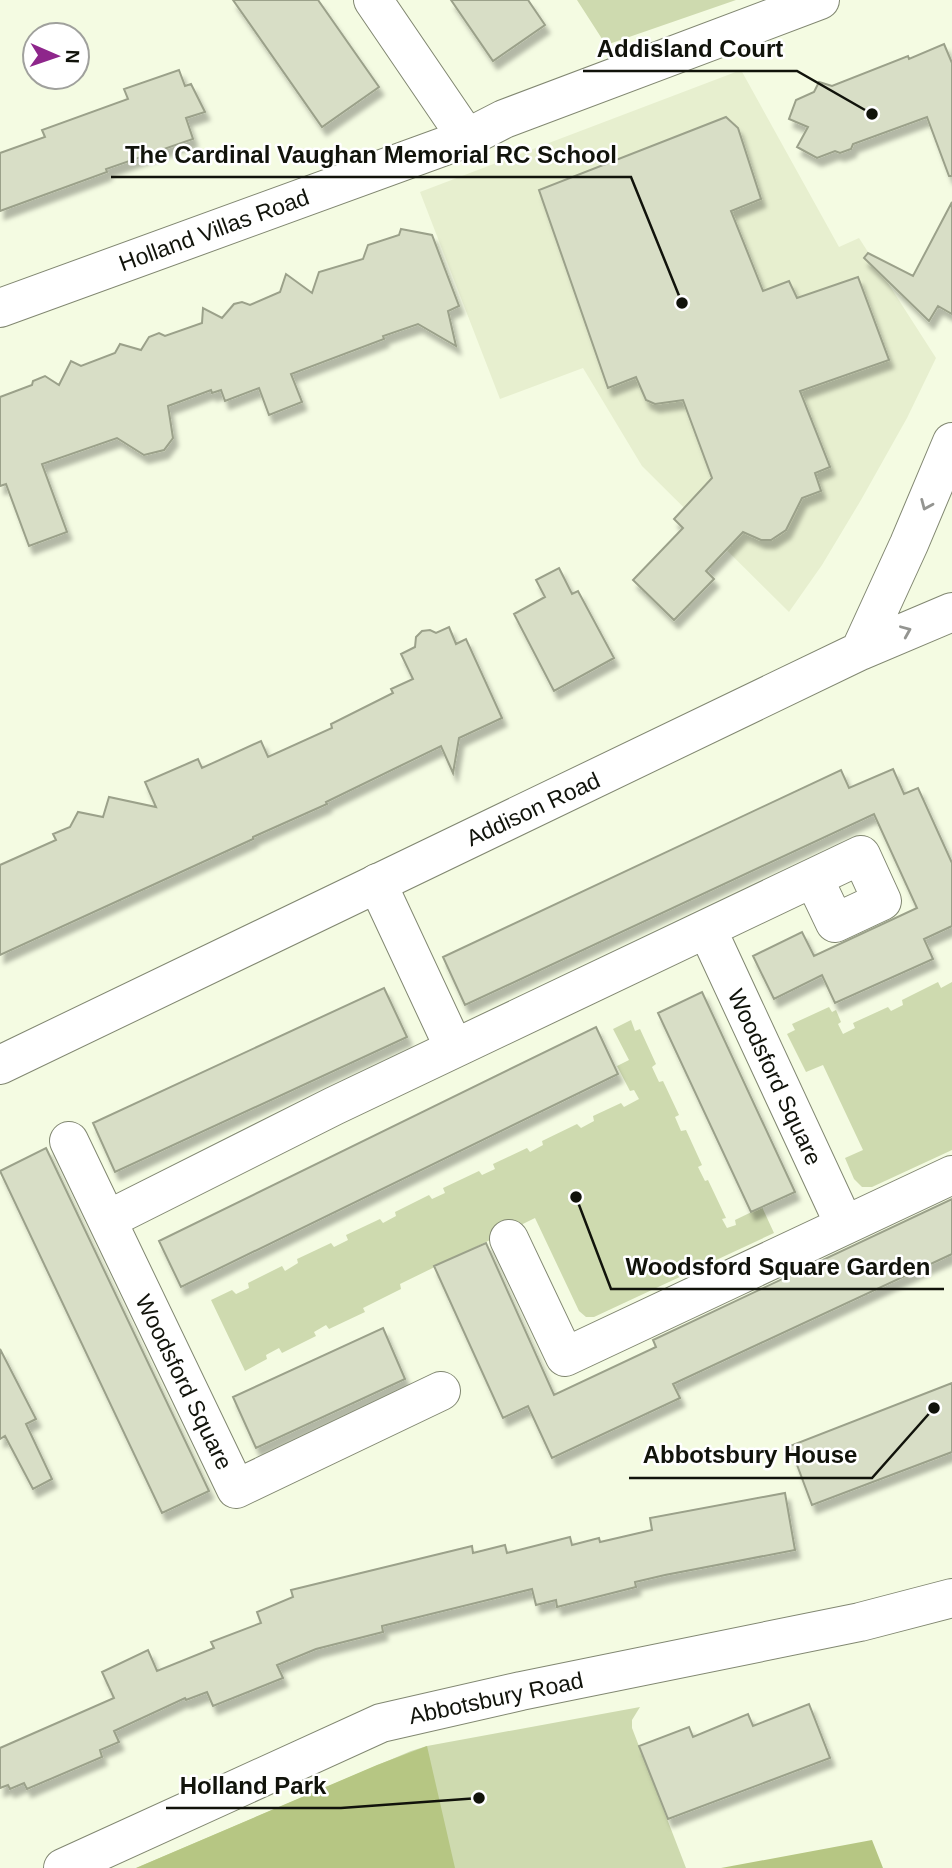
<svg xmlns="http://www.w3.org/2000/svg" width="952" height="1868" font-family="Arial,sans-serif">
	<defs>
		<filter id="shadow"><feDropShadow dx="4.5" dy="8" stdDeviation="2" flood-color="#0004"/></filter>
	</defs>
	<rect width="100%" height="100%" fill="#f4fbe2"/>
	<!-- built -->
	<path fill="#e7efcf" d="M741,70l98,177 20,-9 77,120 -29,60 -46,82 -39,65 -33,47 -147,-146 -59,-98 -83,31 -80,-207z"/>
	<!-- green -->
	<path fill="#cedaaf" d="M577,0h159l-130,45z
		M938,982l3,6 11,-6v168l-80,37h-10l-8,-8 -9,-21 18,-8 -40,-85 -17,7 -19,-38 8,-4 -3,-6 37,-17 3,5 4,-2 5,12 -3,2 5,10 12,-6 -2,-5 35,-16 3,4 12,-6 -1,-5z
		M631,1020l4,11 5,-2 16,35 -4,3 7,15 4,-1 16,34 -4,2 6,14 5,-1 16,35 -4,2 7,14 3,-1 18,38 -4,1 5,9 9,-3 -1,-5 27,-13 12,26 -180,84h-8l-7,-6 -44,-93 -135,66 1,5 -38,19 2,4 -36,17 -3,-4 -12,7 2,4 -34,17 -3,-5 -13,7 1,4 -22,12 -34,-71 21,-10 4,4 13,-6 -1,-5 34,-17 3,5 13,-8 -1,-4 34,-16 3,4 14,-7 -2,-5 34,-16 3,4 13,-7 -1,-4 34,-17 3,4 13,-6 -2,-5 36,-17 3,4 13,-6 -2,-5 34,-16 3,4 13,-7 -1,-4 35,-17 4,4 13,-7 -1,-5 28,-13 3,4 15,-8 -5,-9 -4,1 -13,-25 12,-6 -16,-31z
		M640,1707l-8,13v8l54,140h-550l275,-117 16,-5z"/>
	<!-- forest -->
	<path fill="#b6c683" d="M427,1746l28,122h-319l241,-103z
		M872,1840l11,28h-162z"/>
	<!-- building -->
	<path fill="#d8dec6" stroke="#9ba18a" stroke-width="2" filter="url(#shadow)" d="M233,0h85l61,87 -57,40z
		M451,0h77l17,25 -52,36z
		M944,44l8,19v113h-3l-22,-59 -74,27 -2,5 -11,4 -5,-2 -18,7 -20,-11 11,-20 -19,-8 7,-19 18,-8 5,-10 13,4 76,-30 1,3z
		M179,70l6,16 6,-2 14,28 -19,6 7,21 -87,30 1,3 -107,39v-58l45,-16 -3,-7 86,-31 -4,-10z
		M726,117l12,11 23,71 -30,12 32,80 26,-10 8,17 61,-21 31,83 -89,31 30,76 -15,6 6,18 -19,7 -16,32 -15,10h-10l-18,-8 -37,39 8,8 -40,41 -41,-40 50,-52 -9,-9 38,-41 -29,-78 -28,4 -9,-4 -10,-23 -28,11 -69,-198z
		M952,202v112l-14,-8 -9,15 -65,-63 4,-5 45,23z
		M401,229l31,6 27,71 -11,5 8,35 -38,-22 -35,12 1,3 -93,35 11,28 -33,13 -10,-27 -34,13 -4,-11 -9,3 -1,-3 -43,16 5,32 -9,12 -20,5 -27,-17 -75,26 25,68 -38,14 -23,-62 -6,2v-89l32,-12 1,-4 12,-5 14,9 12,-24 10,5 34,-13 5,-9 21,6 8,-13 10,-4 6,3 37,-13 1,-15 19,10 12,-14 8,-2 8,3 30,-13 6,-18 26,19 7,-21 44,-13 5,-14 31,-10z
		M559,568l13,26 6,-3 36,67 -60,33 -40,-77 31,-17 -9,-17z
		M449,627l7,17 10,-5 36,79 -43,20 -6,35 -12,-27 -115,56 1,2 -74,33v2l-253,116v-90l56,-25 -3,-6 17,-7 8,-15 25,5 6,-20 47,10 -11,-25 53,-23 4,9 59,-27 7,16 64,-29 -1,-4 62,-31 -2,-4 22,-10 -12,-25 14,-7 1,-10 6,-6 8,-1 6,3z
		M893,769l11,25 14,-6 34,75v63l-28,13 9,20 -98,44 -13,-28 -48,24 -21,-43 49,-24 12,24 103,-48 -43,-94 -409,191 -22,-48 398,-187 8,18z
		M384,988l23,49 -292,135 -22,-49z
		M702,992l93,200 -44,20 -93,-199z
		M596,1027l22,47 -437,213 -22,-46z
		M46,1148l163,343 -47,22 -162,-342z
		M952,1199v55l-279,130 7,14 -128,60 -24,-52 -25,12 -69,-152 52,-23 68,152 102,-48 -3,-7z
		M383,1328l22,51 -149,69 -23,-51z
		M0,1349l36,70 -10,5 26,55 -19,10 -28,-53 -5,3z
		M952,1383v69l-140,53 -22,-59z
		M785,1493l10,57 -130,25 -30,7 1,5 -79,20 -1,-7 -20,5 -4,-16 -150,37 1,6 -67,17 -39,16 6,13 -70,28 -6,-14 -21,8 -1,-2 -71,33 5,11 -19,8 2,7 -75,32 -3,-6 -14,6 -2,-4 -8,3v-40l114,-50 -12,-26 46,-22 9,21 57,-23 -3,-6 50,-19 -4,-11 36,-15 -2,-7 181,-44 1,7 32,-8 2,8 63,-16 2,8 27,-7 1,4 52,-12 -2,-12z
		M809,1704l21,54 -162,61 -29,-73 50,-19 4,10 55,-23 5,12z"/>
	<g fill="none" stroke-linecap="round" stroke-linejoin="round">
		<defs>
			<path id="minor" d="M373,0l94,138
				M0,308l467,-170 37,-19 316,-119
				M377,883l77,165
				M707,929l137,295
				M69,1141l167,348 205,-98
				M107,1220l227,-114 527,-251 21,46 -47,22 -21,-44
				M509,1239l56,118 387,-182
				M63,1868l318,-145 140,-32 339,-69 92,-24"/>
			<path id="tertiary" d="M860,651l49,-107 43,-102
				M0,1065l860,-414 92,-39"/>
		</defs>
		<!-- minor casing -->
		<use href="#minor" stroke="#818771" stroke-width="40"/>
		<!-- tertiary casing -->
		<use href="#tertiary" stroke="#818771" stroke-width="40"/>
		<!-- minor -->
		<use href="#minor" stroke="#fff" stroke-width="38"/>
		<!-- tertiary -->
		<use href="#tertiary" stroke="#fff" stroke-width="38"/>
	</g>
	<!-- one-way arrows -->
	<defs><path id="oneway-chevron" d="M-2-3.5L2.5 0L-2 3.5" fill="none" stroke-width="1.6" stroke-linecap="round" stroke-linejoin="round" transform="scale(1.75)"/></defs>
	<g stroke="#949591">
		<use href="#oneway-chevron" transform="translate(926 505) rotate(113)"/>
		<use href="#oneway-chevron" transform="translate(906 631) rotate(-23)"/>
	</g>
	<g text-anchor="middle" stroke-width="5" stroke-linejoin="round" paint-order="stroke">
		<!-- street labels -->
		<g font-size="23" fill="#11130b" stroke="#fff">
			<text transform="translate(214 230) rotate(-20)" y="8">Holland Villas Road</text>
			<text transform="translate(533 809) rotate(-25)" y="8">Addison Road</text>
			<text transform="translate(775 1077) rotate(65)" y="8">Woodsford Square</text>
			<text transform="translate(184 1382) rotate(64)" y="8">Woodsford Square</text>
			<text transform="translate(496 1698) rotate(-12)" y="8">Abbotsbury Road</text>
		</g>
	</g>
	<!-- callouts -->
	<path fill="none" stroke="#11130b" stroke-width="2.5" d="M872 114L797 71H583M682 303L631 177H111M576 1197L611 1289H944M934 1408L872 1478H629M479 1798L341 1808H166"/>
	<g fill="#11130b" stroke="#fff" stroke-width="2.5">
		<circle cx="872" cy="114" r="7"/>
		<circle cx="682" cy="303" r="7"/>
		<circle cx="576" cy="1197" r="7"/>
		<circle cx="934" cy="1408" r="7"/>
		<circle cx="479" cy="1798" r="7"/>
	</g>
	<g font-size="24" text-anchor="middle" font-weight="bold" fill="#11130b" stroke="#fff" stroke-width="5" stroke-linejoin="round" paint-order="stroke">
		<text x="690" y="57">Addisland Court</text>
		<text x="371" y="163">The Cardinal Vaughan Memorial RC School</text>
		<text x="778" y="1275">Woodsford Square Garden</text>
		<text x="750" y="1463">Abbotsbury House</text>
		<text x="253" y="1794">Holland Park</text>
	</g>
	<!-- north arrow -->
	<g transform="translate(56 56) rotate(92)"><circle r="33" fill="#ffffff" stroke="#a0a19d" stroke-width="2"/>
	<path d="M0-5L12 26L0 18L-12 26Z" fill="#8e268b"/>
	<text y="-10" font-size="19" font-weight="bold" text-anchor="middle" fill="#11130b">N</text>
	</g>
</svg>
